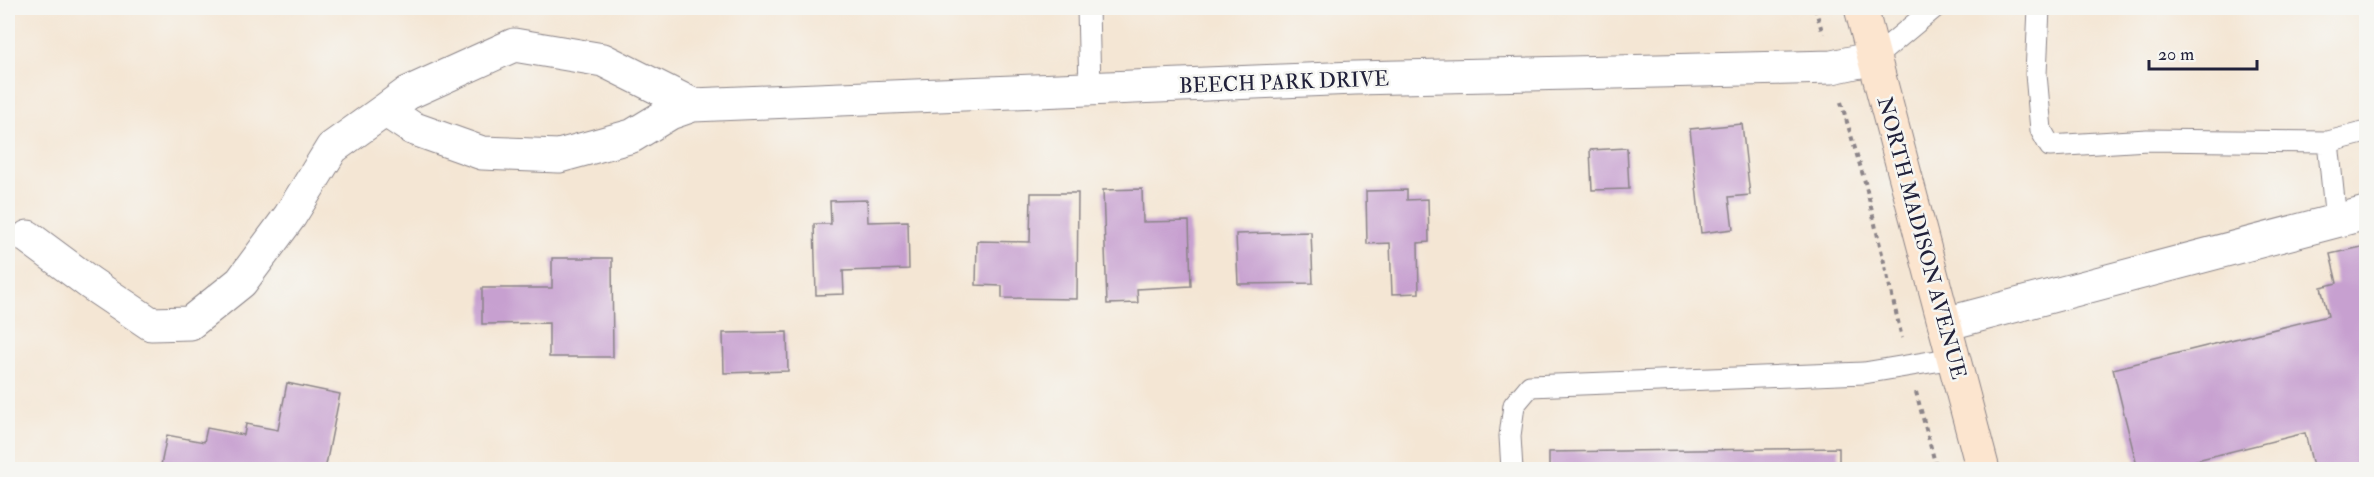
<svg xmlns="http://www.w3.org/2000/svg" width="2374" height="477" font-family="'IM FELL Double Pica',serif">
	<rect width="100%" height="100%" fill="#f6f6f2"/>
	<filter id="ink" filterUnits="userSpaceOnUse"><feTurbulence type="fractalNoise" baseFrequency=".0167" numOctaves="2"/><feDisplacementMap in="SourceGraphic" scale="12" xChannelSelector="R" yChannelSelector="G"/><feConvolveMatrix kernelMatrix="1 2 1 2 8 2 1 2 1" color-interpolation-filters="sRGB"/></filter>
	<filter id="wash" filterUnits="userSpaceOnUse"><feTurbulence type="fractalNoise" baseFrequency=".008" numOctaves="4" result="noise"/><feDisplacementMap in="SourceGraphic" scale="24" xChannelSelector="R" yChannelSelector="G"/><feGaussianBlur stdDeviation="1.35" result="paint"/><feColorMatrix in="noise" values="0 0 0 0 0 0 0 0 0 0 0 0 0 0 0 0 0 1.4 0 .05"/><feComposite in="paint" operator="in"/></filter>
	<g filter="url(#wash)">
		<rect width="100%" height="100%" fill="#f4e6d4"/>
		<g id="blocks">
			<!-- building -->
			<path fill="#c7a0d0" d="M1742,124l8,71 -21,2 4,32 -32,4 -11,-104z
				M1627,148l2,41 -37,1 -2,-40z
				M1142,189l1,33 46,-1 2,65 -54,3 1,14 -31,1 -4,-114z
				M1407,190v10l21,-1 1,43 -11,1 1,50 -27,1 -2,-51 -23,1 -1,-53z
				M1031,193h47l-1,106 -75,-1v-12l-26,-1 1,-44 53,1z
				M867,200l1,22 40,-1 1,48 -66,2 1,23 -28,1 -2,-71h17l-1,-23z
				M1311,232l2,51 -75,1 -2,-50z
				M2366,246v224h-52l-9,-37 -148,37h-19l-25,-101 215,-53 -7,-29 16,-4 -7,-29z
				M552,258h60l1,99h-64v-34l-67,1v-36h70z
				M787,332l1,39 -64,2 -1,-40z
				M287,383l53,11 -15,76h-165l7,-35 37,7 3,-14 37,7 2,-11 32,6z
				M1839,448v22h-290v-18z"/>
		</g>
	</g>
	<g filter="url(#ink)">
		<use href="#blocks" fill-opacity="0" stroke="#8b8488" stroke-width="1.5"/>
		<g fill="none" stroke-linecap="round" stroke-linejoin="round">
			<defs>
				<path id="lane" d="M1088,8l2,81
					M2039,8l-3,66 5,56 9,16 97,-6 181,2 8,79
					M1874,58l60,-50
					M2328,142l38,-10
					M1512,470l-2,-34 4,-31 16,-19 334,-13 90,-15"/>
				<path id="street" d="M514,45l89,15 90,45 -23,8 -38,23 -73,20 -77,-3 -70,-25 -27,-18 23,-17z
					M693,105l662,-27 477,-11 42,-9
					M28,237l62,46 61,41 39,-1 51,-41 49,-66 42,-68 53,-38
					M1945,324l421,-111"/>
				<path id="secondary" d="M1861,8l122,462"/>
			</defs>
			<!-- lane casing -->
			<use href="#lane" stroke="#8b8488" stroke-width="23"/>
			<!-- street casing -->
			<use href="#street" stroke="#8b8488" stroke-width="35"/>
			<!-- secondary casing -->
			<use href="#secondary" stroke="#8b8488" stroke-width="35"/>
			<!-- path -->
			<path stroke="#8b8488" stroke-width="4" stroke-dasharray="4.5 4.5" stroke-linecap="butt" d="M1815,8l8,26
				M1841,102l24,80 37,156
				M1916,392l21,78"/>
			<!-- lane -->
			<use href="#lane" stroke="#fff" stroke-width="21"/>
			<!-- street -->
			<use href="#street" stroke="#fff" stroke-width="33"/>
			<!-- secondary -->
			<use href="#secondary" stroke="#fce5cf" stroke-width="33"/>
		</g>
	</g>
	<g text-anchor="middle" stroke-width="5" stroke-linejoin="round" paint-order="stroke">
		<!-- street labels -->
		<g font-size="21" fill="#22223b" stroke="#f6f6f2">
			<text transform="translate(1284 82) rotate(-2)" y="7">BEECH PARK DRIVE</text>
			<text transform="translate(1922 238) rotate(75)" y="7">NORTH MADISON AVENUE</text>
		</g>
	</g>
	<!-- margin -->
	<rect width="2374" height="477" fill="none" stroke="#f6f6f2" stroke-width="30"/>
	<!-- scale -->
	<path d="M2149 60v9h108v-9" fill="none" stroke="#22223b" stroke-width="3"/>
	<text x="2158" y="60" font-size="18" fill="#22223b" stroke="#f6f6f2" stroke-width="4.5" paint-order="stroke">20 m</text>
</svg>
